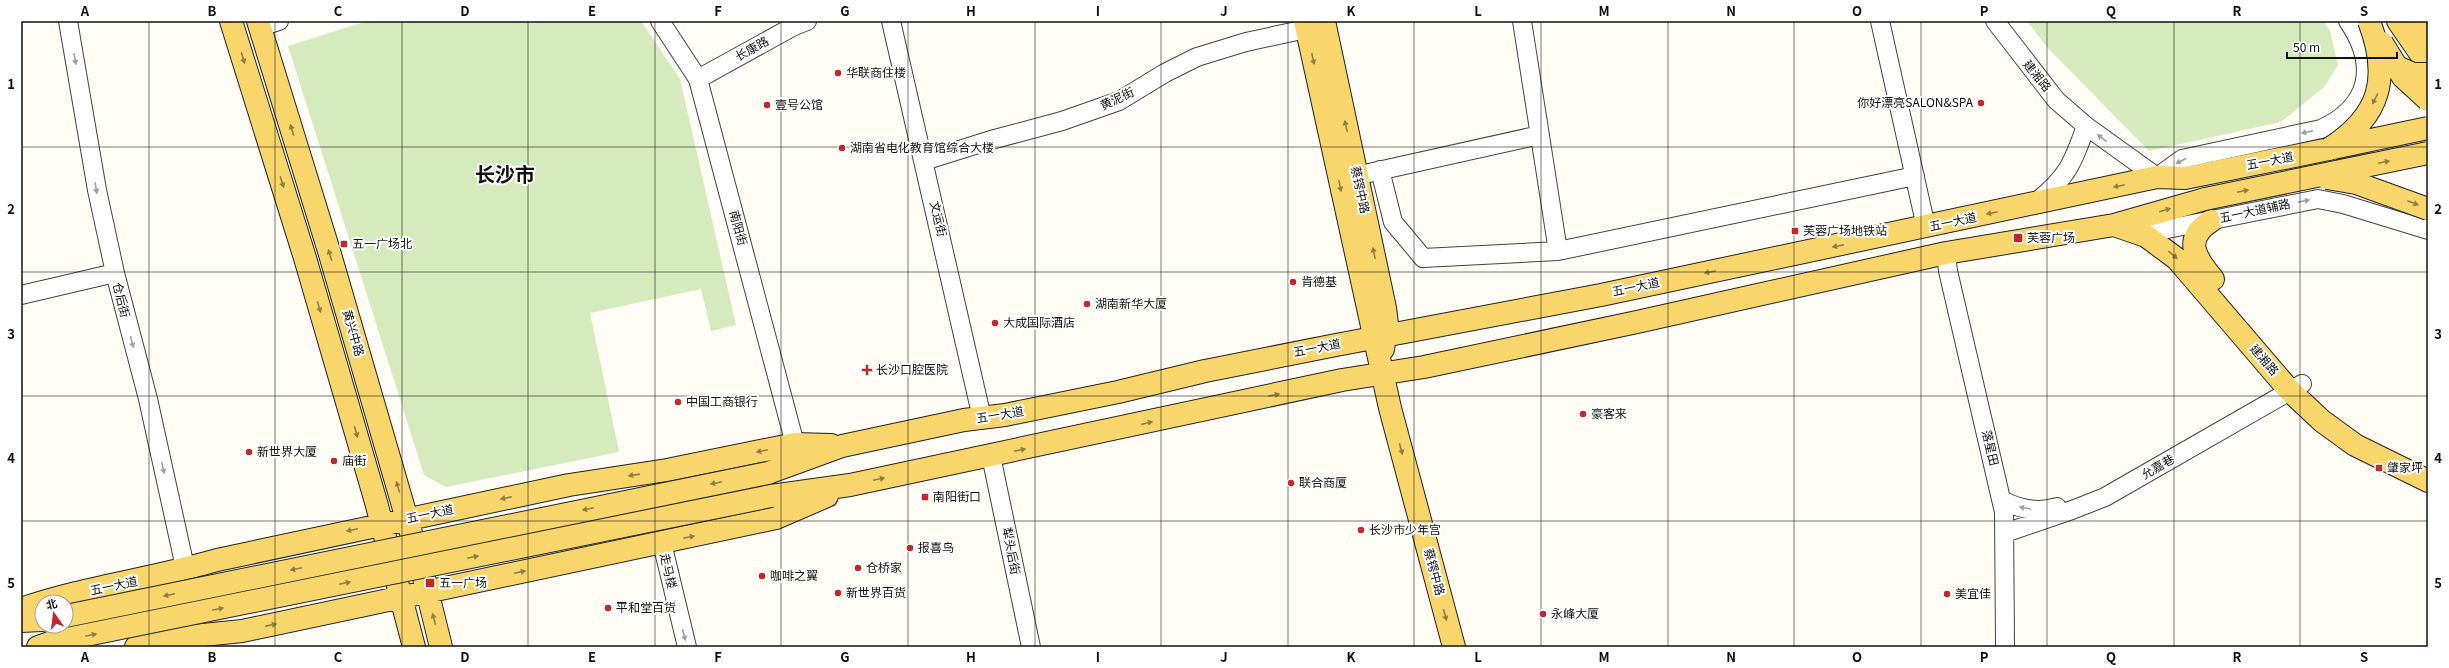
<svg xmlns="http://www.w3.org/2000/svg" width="2449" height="668" font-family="Georgia,'Noto Sans SC',serif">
	<rect width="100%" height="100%" fill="#fffdf5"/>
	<!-- green -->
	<path fill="#d5ebbd" d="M367,21h274l39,58 56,246 -25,6 -10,-42 -111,24 29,139 -173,35 -22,-12 -136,-429z
		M2027,21h297l6,10 8,34 -13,21 -44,36 -132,29 -103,-105z"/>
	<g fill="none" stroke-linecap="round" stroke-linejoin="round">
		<defs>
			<path id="minor" d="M68,21l29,169 18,83 33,126 35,159 -1,6 -9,9
				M660,21l38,58 97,365
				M891,21l91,397
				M1522,21l36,230
				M1880,21l46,206
				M1995,21l61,79 30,26
				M261,32l2,-6 16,-5
				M698,79l96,-53 13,-5
				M924,161l67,-21 71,-19 57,-20 46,-28 32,-16 49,-15 60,-13
				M1380,170l13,52 30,36 135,-7 357,-75
				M1369,173l171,-38
				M2035,203c32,-25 38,-40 51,-77l71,51 25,-18 139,-30c50,-23 57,-64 27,-108
				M2142,234l176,-35 25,5 85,26
				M1946,253l2,18 56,241 1,135
				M21,295l94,-22
				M991,456l40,191
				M2002,500c17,9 36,13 55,7
				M2005,533l67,-23 33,-13 197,-113
				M662,543l25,104"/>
			<path id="major" d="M231,21l74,237 71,244 38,145
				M258,21l71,230 82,282
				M1305,21l85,387 64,239
				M1324,21l61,287 2,16 -4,25
				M2398,21l22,32
				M2418,21l10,15
				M2211,221c-29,18 -15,38 2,58
				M2114,225l32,11 31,23 113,132 32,30 33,24 73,36
				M768,473l74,-27 122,-26 41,-5 113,-23 87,-21 131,-26 265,-50 556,-118 28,1 144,-29
				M771,496l79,-11 492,-105 82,-13 213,-45 309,-69 168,-28 91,-26
				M424,578l17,69
				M21,609c63,-22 131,-30 196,-49l352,-75 98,-15 128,-26 36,1
				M21,621l21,-1
				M38,647l14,-5
				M136,647l48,-10 58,-6 534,-113 51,-22"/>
		</defs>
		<!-- minor casing -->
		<use href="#minor" stroke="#444" stroke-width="20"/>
		<!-- major casing -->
		<use href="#major" stroke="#222" stroke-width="24"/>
		<!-- minor -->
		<use href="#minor" stroke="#fff" stroke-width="18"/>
		<!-- major -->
		<use href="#major" stroke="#f9d66b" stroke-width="22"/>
		<defs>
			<path id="major-bridge" d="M2382,43l21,34 25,23
				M2395,66l18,8h15
				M2333,148l95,-20
				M2329,149c53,-34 61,-72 40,-128
				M2327,178l29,5 72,26
				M2205,199l223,-46
				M66,616l702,-143
				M52,642l719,-146"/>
		</defs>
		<!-- major-bridge casing -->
		<use href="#major-bridge" stroke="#222" stroke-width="24" stroke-linecap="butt"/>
		<!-- major-bridge -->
		<use href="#major-bridge" stroke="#f9d66b" stroke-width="22"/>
	</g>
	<!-- one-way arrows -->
	<defs><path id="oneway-solid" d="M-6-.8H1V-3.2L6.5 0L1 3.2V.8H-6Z"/></defs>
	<g fill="#917d42">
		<use href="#oneway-solid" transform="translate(243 58) rotate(73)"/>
		<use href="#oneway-solid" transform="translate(1313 59) rotate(78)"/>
		<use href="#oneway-solid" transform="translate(2375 99) rotate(117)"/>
		<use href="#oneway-solid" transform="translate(1346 126) rotate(-102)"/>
		<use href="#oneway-solid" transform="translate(292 130) rotate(-107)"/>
		<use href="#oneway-solid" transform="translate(2384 162) rotate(-12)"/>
		<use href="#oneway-solid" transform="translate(282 182) rotate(73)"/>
		<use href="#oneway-solid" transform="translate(1340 186) rotate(78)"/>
		<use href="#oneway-solid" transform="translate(2119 186) rotate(168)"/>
		<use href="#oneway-solid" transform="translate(2243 191) rotate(-12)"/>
		<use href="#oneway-solid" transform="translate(2413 203) rotate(21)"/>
		<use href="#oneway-solid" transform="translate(2165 210) rotate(-16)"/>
		<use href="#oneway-solid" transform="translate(1992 213) rotate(168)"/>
		<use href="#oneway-solid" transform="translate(1838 246) rotate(168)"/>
		<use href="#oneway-solid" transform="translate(1374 253) rotate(-102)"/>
		<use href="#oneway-solid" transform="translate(330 255) rotate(-107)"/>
		<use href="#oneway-solid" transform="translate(2173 255) rotate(40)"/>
		<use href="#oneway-solid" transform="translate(1710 272) rotate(168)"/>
		<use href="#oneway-solid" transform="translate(319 307) rotate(74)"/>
		<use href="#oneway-solid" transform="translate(1274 395) rotate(-12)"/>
		<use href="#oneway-solid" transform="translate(1147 423) rotate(-14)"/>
		<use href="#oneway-solid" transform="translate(356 432) rotate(74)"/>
		<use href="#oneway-solid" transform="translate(1401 449) rotate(75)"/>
		<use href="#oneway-solid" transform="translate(1020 450) rotate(-12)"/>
		<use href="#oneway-solid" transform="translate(762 451) rotate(168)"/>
		<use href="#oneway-solid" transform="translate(634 475) rotate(172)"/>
		<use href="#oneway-solid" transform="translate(879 479) rotate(-12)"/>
		<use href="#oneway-solid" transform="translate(716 483) rotate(168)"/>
		<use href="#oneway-solid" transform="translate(398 487) rotate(-106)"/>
		<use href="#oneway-solid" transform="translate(506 498) rotate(168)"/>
		<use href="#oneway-solid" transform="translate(588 509) rotate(168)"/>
		<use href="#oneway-solid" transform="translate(352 530) rotate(168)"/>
		<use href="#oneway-solid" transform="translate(689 537) rotate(-12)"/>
		<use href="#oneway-solid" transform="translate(473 557) rotate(-12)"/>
		<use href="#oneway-solid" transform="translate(296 569) rotate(168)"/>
		<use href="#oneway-solid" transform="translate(520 572) rotate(-12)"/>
		<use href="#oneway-solid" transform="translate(345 583) rotate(-12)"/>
		<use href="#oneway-solid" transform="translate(169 595) rotate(168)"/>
		<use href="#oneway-solid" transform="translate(218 609) rotate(-12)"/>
		<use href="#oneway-solid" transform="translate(1445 615) rotate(75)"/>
		<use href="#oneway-solid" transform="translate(434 619) rotate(-104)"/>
		<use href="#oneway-solid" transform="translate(271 625) rotate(-12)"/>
		<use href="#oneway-solid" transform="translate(91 635) rotate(-12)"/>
	</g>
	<g fill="#a0a0a0">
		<use href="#oneway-solid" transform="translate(75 59) rotate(80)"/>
		<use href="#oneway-solid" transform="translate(2307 132) rotate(167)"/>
		<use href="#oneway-solid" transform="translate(2102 138) rotate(-143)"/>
		<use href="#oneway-solid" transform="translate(2181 161) rotate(152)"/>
		<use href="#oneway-solid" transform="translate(96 188) rotate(80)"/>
		<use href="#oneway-solid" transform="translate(2304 201) rotate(-11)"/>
		<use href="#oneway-solid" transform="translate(132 342) rotate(76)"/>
		<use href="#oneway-solid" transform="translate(163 468) rotate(77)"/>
		<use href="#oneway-solid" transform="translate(2025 508) rotate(-170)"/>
		<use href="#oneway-solid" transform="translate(684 635) rotate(76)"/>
	</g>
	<!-- grid -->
	<path fill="none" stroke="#111" stroke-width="1" stroke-opacity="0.55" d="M149,21v626M275,21v626M402,21v626M528,21v626M655,21v626M781,21v626M908,21v626M1035,21v626M1161,21v626M1288,21v626M1414,21v626M1541,21v626M1668,21v626M1794,21v626M1921,21v626M2047,21v626M2174,21v626M2300,21v626M21,147h2407M21,272h2407M21,396h2407M21,521h2407"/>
	<!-- markers -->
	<g fill="#c4262e" stroke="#fff" stroke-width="1.5">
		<circle cx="838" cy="73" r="4"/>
		<circle cx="1981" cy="103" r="4"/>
		<circle cx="767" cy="105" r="4"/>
		<circle cx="842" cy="148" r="4"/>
		<rect x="1791" y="227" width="8" height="8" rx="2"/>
		<rect x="2013" y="233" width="10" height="10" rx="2"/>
		<rect x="340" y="240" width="8" height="8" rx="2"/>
		<circle cx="1293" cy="282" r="4"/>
		<circle cx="1087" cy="304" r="4"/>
		<circle cx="995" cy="323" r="4"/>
		<path d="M865 364h4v4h4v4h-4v4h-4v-4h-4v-4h4z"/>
		<circle cx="678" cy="402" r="4"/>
		<circle cx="1583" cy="414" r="4"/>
		<circle cx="249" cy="452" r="4"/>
		<circle cx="334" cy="461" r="4"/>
		<rect x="2375" y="464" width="8" height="8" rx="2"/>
		<circle cx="1291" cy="483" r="4"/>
		<rect x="921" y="493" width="8" height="8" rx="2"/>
		<circle cx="1361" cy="530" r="4"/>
		<circle cx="910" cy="548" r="4"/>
		<circle cx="858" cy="568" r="4"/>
		<circle cx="762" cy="576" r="4"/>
		<rect x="425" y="578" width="10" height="10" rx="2"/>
		<circle cx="838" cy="593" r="4"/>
		<circle cx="1947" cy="594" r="4"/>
		<circle cx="608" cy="608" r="4"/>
		<circle cx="1543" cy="614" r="4"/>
	</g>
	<g text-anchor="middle" stroke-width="4" stroke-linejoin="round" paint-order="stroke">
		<!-- street labels -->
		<g font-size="12" fill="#111" stroke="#fff">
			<text transform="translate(752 49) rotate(-29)" y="4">长康路</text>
			<text transform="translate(2037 76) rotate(51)" y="4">建湘路</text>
			<text transform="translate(1117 99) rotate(-25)" y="4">黄泥街</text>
			<text transform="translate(2270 161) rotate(-11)" y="4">五一大道</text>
			<text transform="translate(1360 190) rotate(78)" y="4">蔡锷中路</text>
			<text transform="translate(2255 211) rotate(-12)" y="4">五一大道辅路</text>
			<text transform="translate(938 219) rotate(77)" y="4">文运街</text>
			<text transform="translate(1953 222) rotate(-12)" y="4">五一大道</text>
			<text transform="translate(738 228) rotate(75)" y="4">南阳街</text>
			<text transform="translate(1636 287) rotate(-12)" y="4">五一大道</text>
			<text transform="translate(121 300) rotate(76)" y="4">仓后街</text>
			<text transform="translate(353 333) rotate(74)" y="4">黄兴中路</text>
			<text transform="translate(1317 348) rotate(-11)" y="4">五一大道</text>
			<text transform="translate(2264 360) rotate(49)" y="4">建湘路</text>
			<text transform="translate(1000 415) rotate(-9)" y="4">五一大道</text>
			<text transform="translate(1990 448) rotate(77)" y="4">落星田</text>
			<text transform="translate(2158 467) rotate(-30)" y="4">允嘉巷</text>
			<text transform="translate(430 514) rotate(-12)" y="4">五一大道</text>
			<text transform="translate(1011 551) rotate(79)" y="4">犁头后街</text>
			<text transform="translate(668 571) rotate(77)" y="4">走马楼</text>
			<text transform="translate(1434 572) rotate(75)" y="4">蔡锷中路</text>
			<text transform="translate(114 586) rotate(-12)" y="4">五一大道</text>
		</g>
		<!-- poi labels -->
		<g font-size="12" fill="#111" stroke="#fff" text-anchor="start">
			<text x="846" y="77">华联商住楼</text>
			<text x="1973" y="107" text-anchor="end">你好漂亮SALON&amp;SPA</text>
			<text x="775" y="109">壹号公馆</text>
			<text x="850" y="152">湖南省电化教育馆综合大楼</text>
			<text x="1803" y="235">芙蓉广场地铁站</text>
			<text x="2027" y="242">芙蓉广场</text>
			<text x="352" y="248">五一广场北</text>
			<text x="1301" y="286">肯德基</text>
			<text x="1095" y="308">湖南新华大厦</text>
			<text x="1003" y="327">大成国际酒店</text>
			<text x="876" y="374">长沙口腔医院</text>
			<text x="686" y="406">中国工商银行</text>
			<text x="1591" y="418">豪客来</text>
			<text x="257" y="456">新世界大厦</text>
			<text x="342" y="465">庙街</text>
			<text x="2387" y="472">肇家坪</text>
			<text x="1299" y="487">联合商厦</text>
			<text x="933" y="501">南阳街口</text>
			<text x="1369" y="534">长沙市少年宫</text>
			<text x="918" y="552">报喜鸟</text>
			<text x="866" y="572">仓桥家</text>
			<text x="770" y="580">咖啡之翼</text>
			<text x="439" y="587">五一广场</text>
			<text x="846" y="597">新世界百货</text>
			<text x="1955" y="598">美宜佳</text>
			<text x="616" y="612">平和堂百货</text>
			<text x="1551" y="618">永峰大厦</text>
		</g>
		<!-- town labels -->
		<g font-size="20" font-weight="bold" fill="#111" stroke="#fff">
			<text x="505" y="182">长沙市</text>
		</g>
	</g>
	<!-- border -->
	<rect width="2449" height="668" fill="none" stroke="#ffffff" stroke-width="44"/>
	<!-- north arrow -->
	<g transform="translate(54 614) rotate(346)"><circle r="19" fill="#ffffff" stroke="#a0a0a0"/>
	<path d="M0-3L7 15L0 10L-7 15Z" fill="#c4262e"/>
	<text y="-6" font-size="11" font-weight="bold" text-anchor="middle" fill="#111111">北</text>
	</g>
	<!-- scale -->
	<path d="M2287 52v6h110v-6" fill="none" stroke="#111111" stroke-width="2"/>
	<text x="2293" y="52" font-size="12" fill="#111111" stroke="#ffffff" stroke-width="3" paint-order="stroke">50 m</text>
	<rect x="22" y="22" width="2405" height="624" fill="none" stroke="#111" stroke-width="1.5"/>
	<g font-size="13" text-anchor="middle" font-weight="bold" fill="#111">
		<text x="85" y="16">A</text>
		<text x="212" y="16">B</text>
		<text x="338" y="16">C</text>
		<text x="465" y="16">D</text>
		<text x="592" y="16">E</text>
		<text x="718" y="16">F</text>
		<text x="845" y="16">G</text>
		<text x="971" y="16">H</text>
		<text x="1098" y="16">I</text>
		<text x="1224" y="16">J</text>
		<text x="1351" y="16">K</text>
		<text x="1478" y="16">L</text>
		<text x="1604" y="16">M</text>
		<text x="1731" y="16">N</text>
		<text x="1857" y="16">O</text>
		<text x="1984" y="16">P</text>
		<text x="2111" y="16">Q</text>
		<text x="2237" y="16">R</text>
		<text x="2364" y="16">S</text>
		<text x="11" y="89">1</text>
		<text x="2438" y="89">1</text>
		<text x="11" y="214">2</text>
		<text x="2438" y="214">2</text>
		<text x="11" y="339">3</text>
		<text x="2438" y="339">3</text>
		<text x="11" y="463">4</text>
		<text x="2438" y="463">4</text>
		<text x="11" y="588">5</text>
		<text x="2438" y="588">5</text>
		<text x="85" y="662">A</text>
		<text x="212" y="662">B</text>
		<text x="338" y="662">C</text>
		<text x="465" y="662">D</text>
		<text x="592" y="662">E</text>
		<text x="718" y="662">F</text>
		<text x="845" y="662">G</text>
		<text x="971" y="662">H</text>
		<text x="1098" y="662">I</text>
		<text x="1224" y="662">J</text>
		<text x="1351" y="662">K</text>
		<text x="1478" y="662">L</text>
		<text x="1604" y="662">M</text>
		<text x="1731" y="662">N</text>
		<text x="1857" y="662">O</text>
		<text x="1984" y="662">P</text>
		<text x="2111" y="662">Q</text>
		<text x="2237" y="662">R</text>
		<text x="2364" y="662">S</text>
	</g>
</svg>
